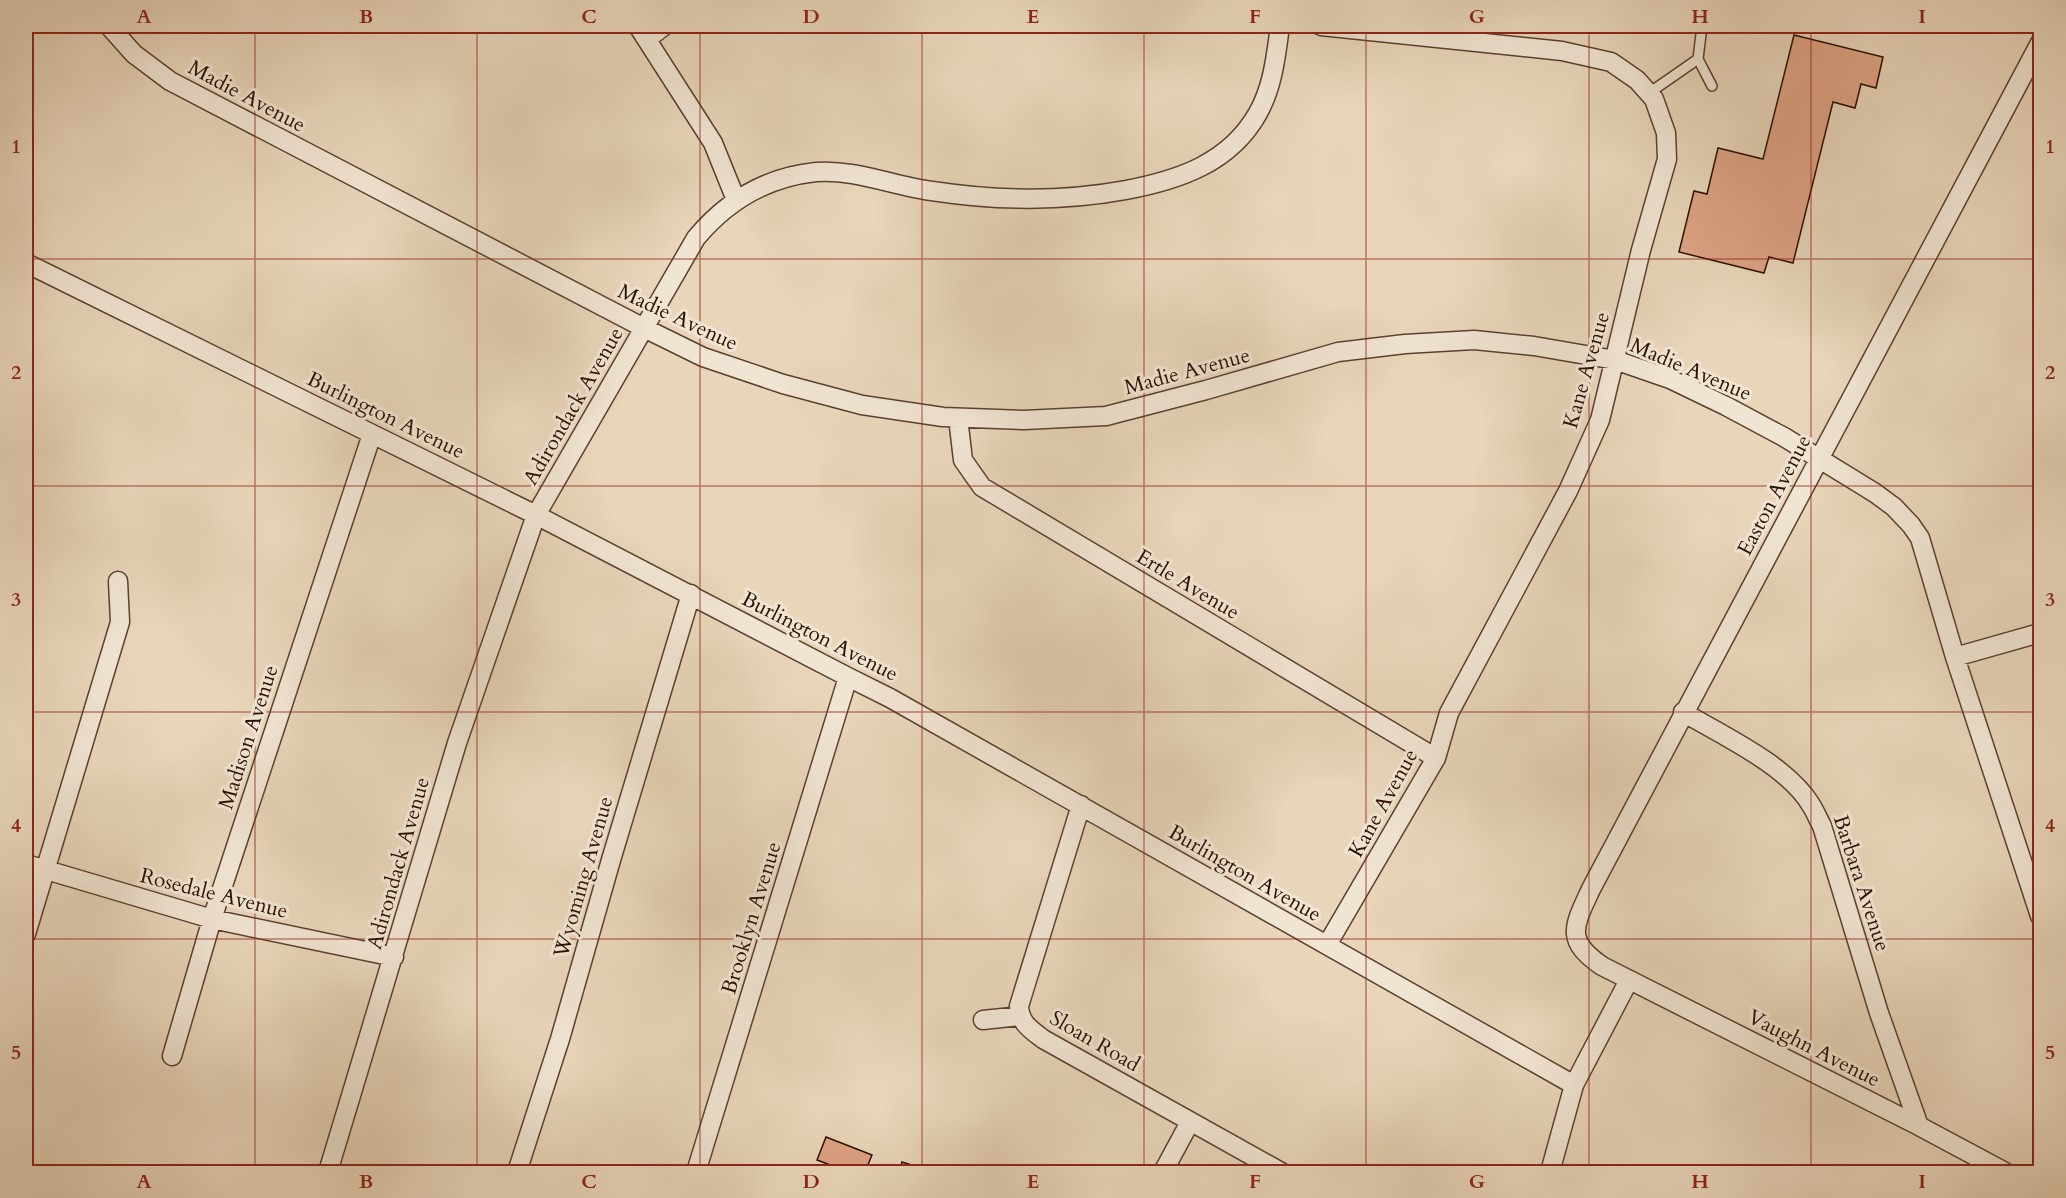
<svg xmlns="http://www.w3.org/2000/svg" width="2066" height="1198" font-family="Cardo,serif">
	<rect width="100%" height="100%" fill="#e8d5ba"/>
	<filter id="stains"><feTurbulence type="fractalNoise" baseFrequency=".00333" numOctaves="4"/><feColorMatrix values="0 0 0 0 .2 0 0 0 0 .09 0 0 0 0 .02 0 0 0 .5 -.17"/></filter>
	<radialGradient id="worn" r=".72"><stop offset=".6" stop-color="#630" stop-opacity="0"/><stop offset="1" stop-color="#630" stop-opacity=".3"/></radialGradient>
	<!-- building -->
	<path fill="#dda284" stroke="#2c0f01" stroke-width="1.5" d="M1794,35l89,22 -7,31 -15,-4 -6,24 -22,-6 -40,161 -24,-6 -5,16 -85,-21 15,-61 13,3 11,-46 45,11z
		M826,1137l46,18 -7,17h-16l-32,-12z
		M902,1162l32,10h-35z
		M733,1168l16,4h-18z"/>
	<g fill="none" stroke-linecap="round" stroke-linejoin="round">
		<defs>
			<path id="lane" d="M1698,59l14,27
				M1649,93l49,-34 4,-33"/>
			<path id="street" d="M109,26l25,28 36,27 474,247 59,29 80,27 79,21 81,12 81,3 82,-4 100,-26 132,-38 67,-8 69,-4 60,6 81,14 55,19 56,27 58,31 91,56 19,14 17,18 9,13 35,119 85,259
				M638,26l75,117 23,57
				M1321,26l241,25 49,11 26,18 17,19 12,34 1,26 -26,91 -41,170 -32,71 -119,222 -13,45 -109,187
				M647,39l17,-13
				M26,263l510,252 312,162 42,21 684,387
				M958,418l5,42 19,27 454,271
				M1955,657l85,-24
				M1683,712c40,24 104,53 128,93 4,6 7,14 11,21l57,187 40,113
				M1081,805l-62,201c1,17 11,23 24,33l238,133
				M26,864l186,55 182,38
				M26,934l94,-312 -2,-41
				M983,1020l37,-4
				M172,1056l40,-137 160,-485
				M328,1172l129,-429 79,-228 160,-277c31,-37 71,-61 120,-66 40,-3 77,14 116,19 65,10 129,11 194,-1 53,-10 104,-27 132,-77 15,-27 18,-57 22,-87
				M517,1172l43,-133 51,-179 80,-266
				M696,1172l152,-495
				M1163,1172l27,-50
				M1550,1172l24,-87 55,-105
				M2005,1172l-86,-46 -317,-160c-38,-26 -28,-40 -11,-77l449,-846"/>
		</defs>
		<!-- lane casing -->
		<use href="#lane" stroke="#5b402f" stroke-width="12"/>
		<!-- street casing -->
		<use href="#street" stroke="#5b402f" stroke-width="21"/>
		<!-- lane -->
		<use href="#lane" stroke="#f0e4d2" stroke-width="9"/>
		<!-- street -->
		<use href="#street" stroke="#f0e4d2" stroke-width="18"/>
	</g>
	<!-- grid -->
	<path fill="none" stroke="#8f2418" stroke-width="1.5" stroke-opacity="0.55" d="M255,26v1146M477,26v1146M700,26v1146M922,26v1146M1144,26v1146M1366,26v1146M1589,26v1146M1811,26v1146M26,259h2014M26,486h2014M26,712h2014M26,939h2014"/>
	<g text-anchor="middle" stroke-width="6" stroke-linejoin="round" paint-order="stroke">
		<!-- street labels -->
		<g font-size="21" fill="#2c0f01" stroke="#f0e4d2">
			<text transform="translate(247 96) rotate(28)" y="7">Madie Avenue</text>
			<text transform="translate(678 317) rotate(25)" y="7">Madie Avenue</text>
			<text transform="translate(1691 369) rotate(23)" y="7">Madie Avenue</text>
			<text transform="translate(1586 370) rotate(-74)" y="7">Kane Avenue</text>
			<text transform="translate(1187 371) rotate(-15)" y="7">Madie Avenue</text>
			<text transform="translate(573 406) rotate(-60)" y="7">Adirondack Avenue</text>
			<text transform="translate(386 415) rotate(26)" y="7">Burlington Avenue</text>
			<text transform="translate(1774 495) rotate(-62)" y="7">Easton Avenue</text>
			<text transform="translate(1188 584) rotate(31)" y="7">Ertle Avenue</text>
			<text transform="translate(820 636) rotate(27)" y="7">Burlington Avenue</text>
			<text transform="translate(248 737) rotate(-72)" y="7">Madison Avenue</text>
			<text transform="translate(1383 803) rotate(-61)" y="7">Kane Avenue</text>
			<text transform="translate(398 863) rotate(-74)" y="7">Adirondack Avenue</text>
			<text transform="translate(1245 873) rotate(30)" y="7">Burlington Avenue</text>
			<text transform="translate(583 877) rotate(-74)" y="7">Wyoming Avenue</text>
			<text transform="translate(1862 883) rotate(72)" y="7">Barbara Avenue</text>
			<text transform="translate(214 893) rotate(14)" y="7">Rosedale Avenue</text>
			<text transform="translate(751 918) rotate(-73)" y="7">Brooklyn Avenue</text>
			<text transform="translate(1095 1041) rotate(30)" y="7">Sloan Road</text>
			<text transform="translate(1814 1048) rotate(27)" y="7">Vaughn Avenue</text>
		</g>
	</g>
	<!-- margin -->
	<rect width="2066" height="1198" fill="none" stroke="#e8d5ba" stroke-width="66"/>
	<rect x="33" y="33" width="2000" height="1132" fill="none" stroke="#8f2418" stroke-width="2"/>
	<g font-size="20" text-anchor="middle" font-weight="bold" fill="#8f2418">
		<text x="144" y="23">A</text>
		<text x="366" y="23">B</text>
		<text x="589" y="23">C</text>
		<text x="811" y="23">D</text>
		<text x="1033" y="23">E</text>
		<text x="1255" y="23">F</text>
		<text x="1477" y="23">G</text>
		<text x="1700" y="23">H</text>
		<text x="1922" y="23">I</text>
		<text x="16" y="153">1</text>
		<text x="2050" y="153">1</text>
		<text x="16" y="379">2</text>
		<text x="2050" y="379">2</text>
		<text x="16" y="606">3</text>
		<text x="2050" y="606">3</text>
		<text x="16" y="832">4</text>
		<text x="2050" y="832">4</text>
		<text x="16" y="1059">5</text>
		<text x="2050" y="1059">5</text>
		<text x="144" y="1188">A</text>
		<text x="366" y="1188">B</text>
		<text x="589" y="1188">C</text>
		<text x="811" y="1188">D</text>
		<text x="1033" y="1188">E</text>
		<text x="1255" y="1188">F</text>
		<text x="1477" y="1188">G</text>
		<text x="1700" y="1188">H</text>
		<text x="1922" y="1188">I</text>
	</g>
	<rect width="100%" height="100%" filter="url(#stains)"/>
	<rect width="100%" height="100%" fill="url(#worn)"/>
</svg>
